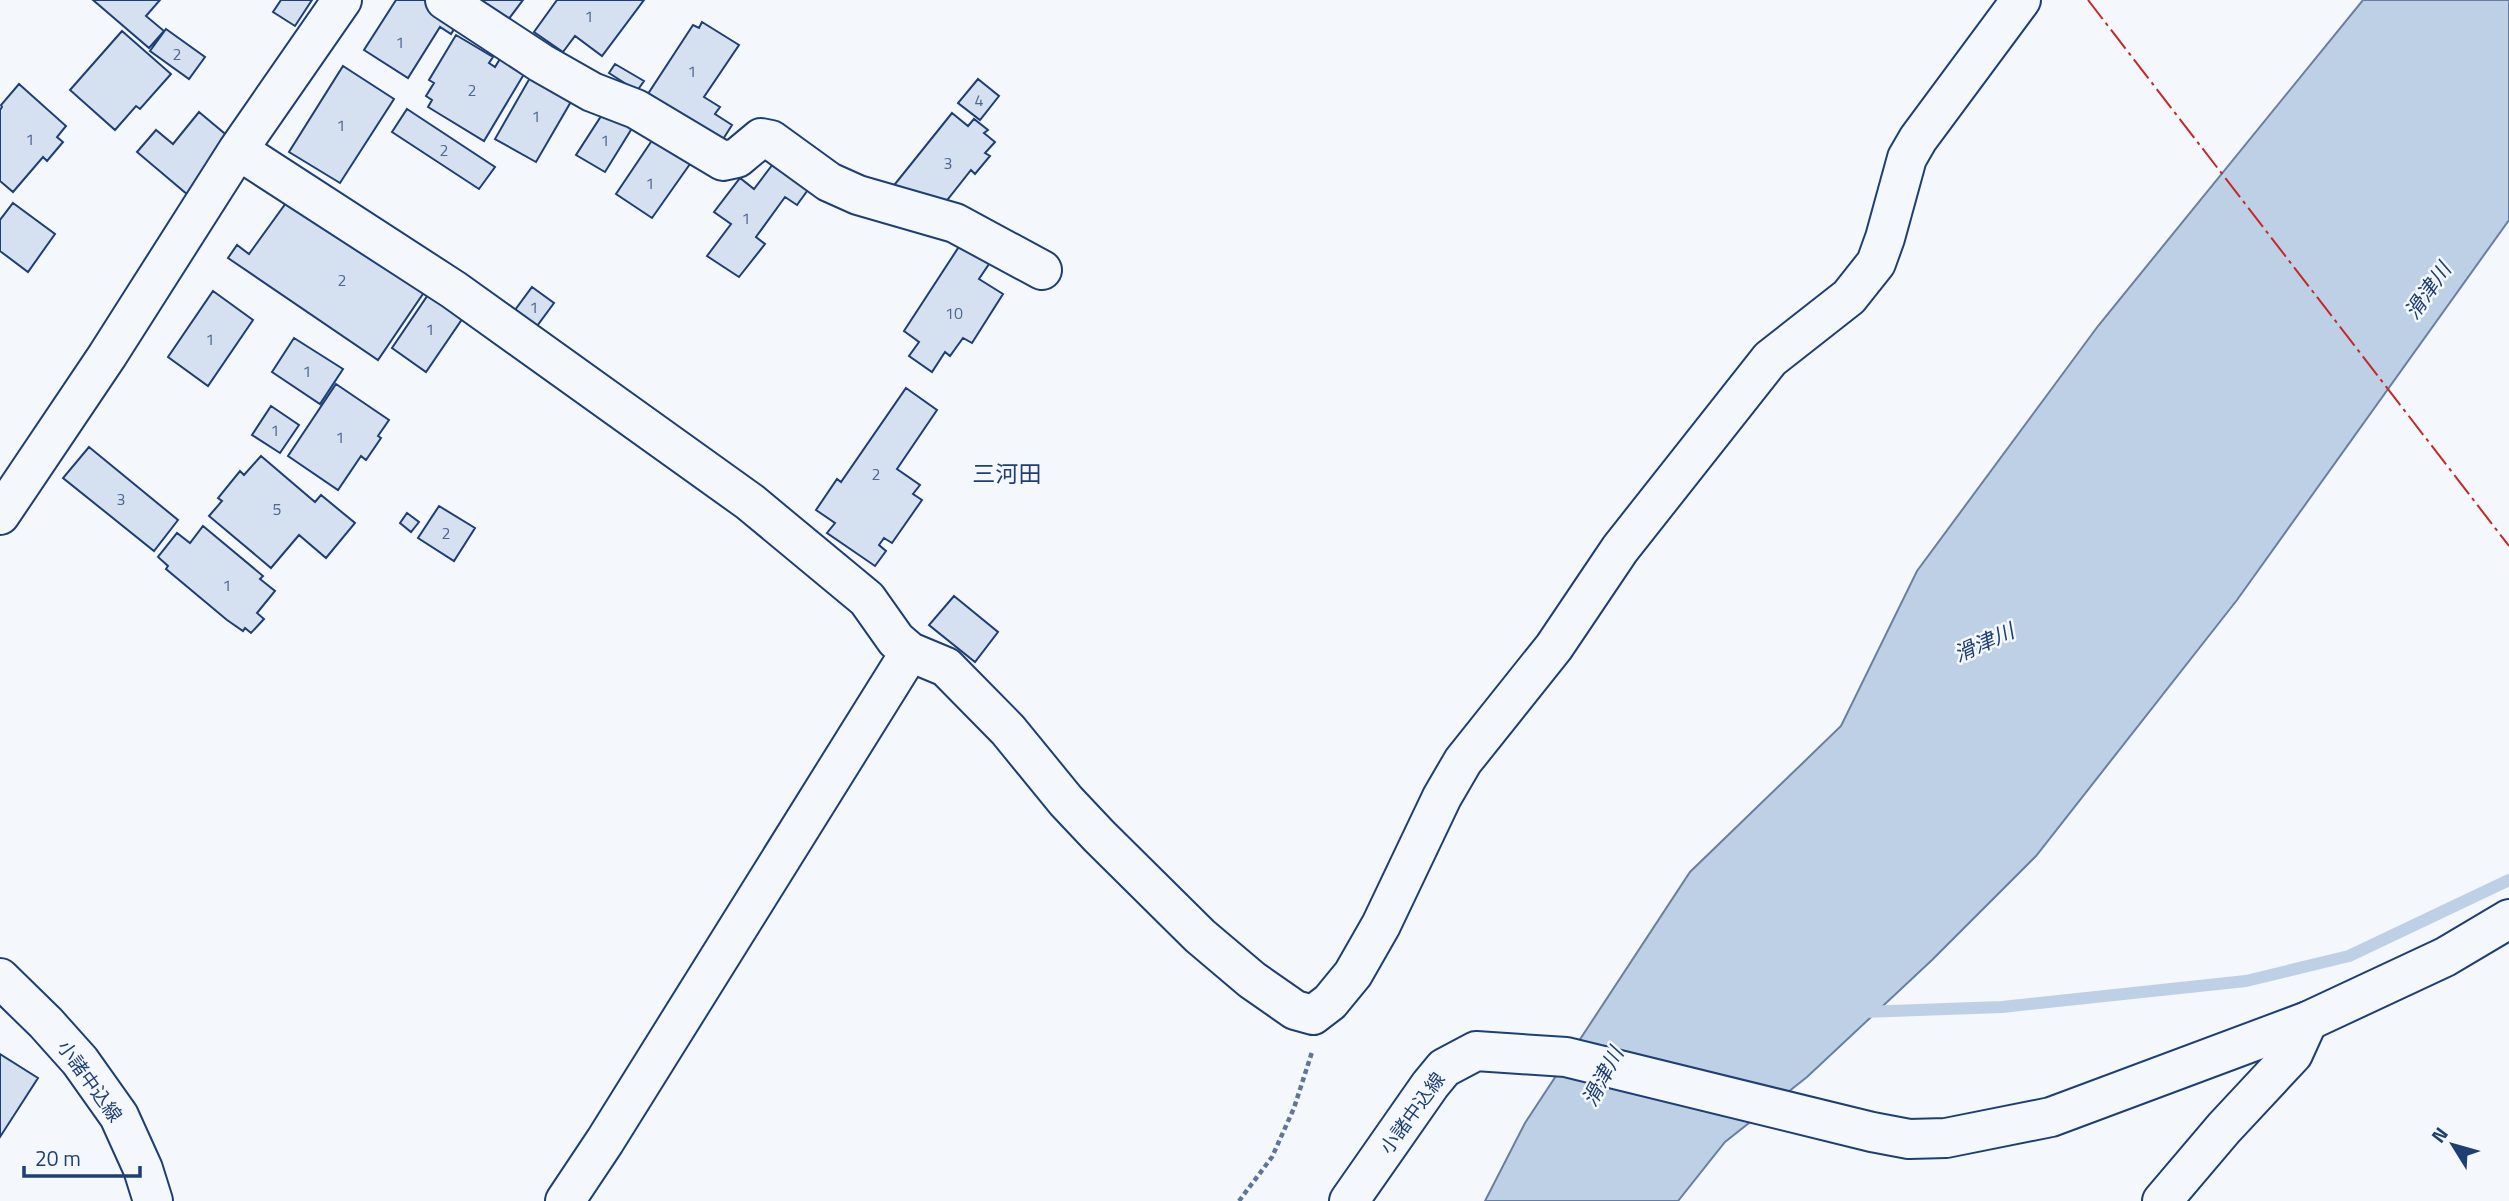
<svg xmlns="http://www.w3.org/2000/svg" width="2509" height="1201" font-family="'Titillium Web','Noto Sans JP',sans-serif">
	<rect width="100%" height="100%" fill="#f4f7fb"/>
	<!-- water -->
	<path fill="#bed0e5" stroke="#687fa3" stroke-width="2" d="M2363,0h146v220l-272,380 -201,256 -104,104 -125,117 -82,65 -47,59h-193l40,-78 165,-251 151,-146 76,-155 181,-245z"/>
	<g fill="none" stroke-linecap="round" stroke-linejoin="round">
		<!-- stream -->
		<path stroke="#bed0e5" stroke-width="12" d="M1863,1012l139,-5 244,-26 103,-25 160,-76"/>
	</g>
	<!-- building -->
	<path fill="#d5e0f0" stroke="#1d3f73" stroke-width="2" d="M93,0h67l-14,16 18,15 -15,17z
		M281,0h31l-17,26 -22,-14z
		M396,0h36l29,18 -10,16 -11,-7 -32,51 -44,-28z
		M480,0h43l-15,20z
		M557,0h87l-42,56 -27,-20 -12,16 -29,-20z
		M702,22l37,23 -35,52 16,10 -5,7 17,11 -12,19 -76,-44 49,-75 6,3z
		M166,29l39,28 -16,22 -39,-28z
		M122,31l49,43 -31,35 -4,-3 -21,24 -45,-40z
		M456,35l37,22 -4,6 6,4 11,-18 24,15 -46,77 -56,-34 4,-7 -6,-4 8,-13 -5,-3z
		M615,64l29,17 -7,10 -28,-18z
		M343,66l51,33 -54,84 -51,-31z
		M535,69l41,24 -40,69 -41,-23z
		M978,79l21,17 -19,24 -22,-17z
		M19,84l47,42 -9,11 6,5 -16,19 -4,-4 -30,35 -13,-11v-71l2,-3 -1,-2z
		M607,107l27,18 -29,47 -29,-17z
		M407,109l88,58 -16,22 -87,-57z
		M199,112l31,26 -42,57 -51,-43 19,-22 17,14z
		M952,113l16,13 6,-7 14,11 -4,3 11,9 -10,11 5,3 -15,18 -4,-4 -27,34 -53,-15z
		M661,127l51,32 -9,12 -13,-7 -38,54 -36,-24z
		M779,156l36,24 -18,25 -12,-8 -29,40 9,7 -26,33 -32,-21 24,-32 -17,-12 26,-34 14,11z
		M294,192l135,93 -51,75 -150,-102 9,-13 12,9z
		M13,203l42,31 -27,38 -28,-21v-31z
		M962,242l29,19 -12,18 24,15 -31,49 -9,-5 -13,18 -5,-4 -13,20 -23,-16 10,-14 -15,-11z
		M434,286l35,23 -43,63 -34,-24z
		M532,287l22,16 -17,23 -22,-16z
		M213,291l40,29 -45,66 -40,-29z
		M294,338l49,31 -23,35 -48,-32z
		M336,384l53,36 -11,16 3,2 -15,22 -5,-4 -23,34 -50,-34z
		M906,388l31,22 -40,59 23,16 -7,9 9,6 -30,43 -8,-5 -5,7 7,6 -11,15 -48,-33 8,-10 -19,-13 21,-31 4,3z
		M271,406l28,19 -19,28 -28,-18z
		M89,447l89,73 -24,31 -91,-73z
		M261,456l54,46 6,-7 34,28 -29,35 -27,-23 -28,33 -62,-52 13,-15 -4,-3 22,-27 4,4z
		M439,506l36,22 -21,33 -36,-23z
		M407,513l12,9 -8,10 -11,-9z
		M203,526l60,50 -3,3 15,12 -18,22 7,6 -13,14 -6,-5 -2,3 -16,-11 -61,-51 2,-3 -10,-9 19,-24 13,10z
		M954,596l44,36 -23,30 -46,-37z
		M0,1054l38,24 -38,59z"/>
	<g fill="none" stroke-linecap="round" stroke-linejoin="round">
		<defs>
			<path id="minor" d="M445,0l96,63 51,29 44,17 87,52 14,-3 24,-20 10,2 58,42 29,13 97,28 87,47
				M238,150l216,140 296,212 117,97 29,41 14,12
				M0,515l107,-159 131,-206 104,-150
				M565,1201l40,-60 305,-489 36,15 62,63 58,71 33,35 101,100 52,44 43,30 18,5 17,-13 23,-28 28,-49 61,-128 21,-36 91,-114 66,-98 150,-190 79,-62 27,-34 9,-25 22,-80 11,-19 103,-139
				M2162,1201l62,-73 69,-74 15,-33"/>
			<path id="major" d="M0,978l46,45 34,38 39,55 24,53 10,32
				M1349,1201l81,-116 14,-17 32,-17 90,6 306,75 37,7 37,-1 105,-21 257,-96 137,-64 64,-38"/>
		</defs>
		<!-- minor casing -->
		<use href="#minor" stroke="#1d3f73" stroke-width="42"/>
		<!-- major casing -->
		<use href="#major" stroke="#1d3f73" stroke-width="42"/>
		<!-- path -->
		<path stroke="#5e769c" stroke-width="4.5" stroke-dasharray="5 3.5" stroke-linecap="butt" d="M1239,1201l33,-44 22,-49 18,-56"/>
		<!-- minor -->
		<use href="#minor" stroke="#f4f7fb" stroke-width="38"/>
		<!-- major -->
		<use href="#major" stroke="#f4f7fb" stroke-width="38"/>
		<!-- power -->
		<path stroke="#c62828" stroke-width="2" stroke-dasharray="24 5 3.5 5" stroke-linecap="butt" d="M2088,0l421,546"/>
	</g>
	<g text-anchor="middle" stroke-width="5" stroke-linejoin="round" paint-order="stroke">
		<!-- number labels -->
		<g font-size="16" fill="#4b6792">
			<text x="589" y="22">1</text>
			<text x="400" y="48">1</text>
			<text x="177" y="60">2</text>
			<text x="692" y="77">1</text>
			<text x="472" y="96">2</text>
			<text x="979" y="106">4</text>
			<text x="536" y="122">1</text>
			<text x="341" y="131">1</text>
			<text x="30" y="145">1</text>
			<text x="605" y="146">1</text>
			<text x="444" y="156">2</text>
			<text x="948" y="169">3</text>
			<text x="650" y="189">1</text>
			<text x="746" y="224">1</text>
			<text x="342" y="286">2</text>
			<text x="534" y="313">1</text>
			<text x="954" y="319">10</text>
			<text x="430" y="335">1</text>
			<text x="210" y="345">1</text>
			<text x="307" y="377">1</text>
			<text x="275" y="436">1</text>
			<text x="340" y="443">1</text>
			<text x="876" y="480">2</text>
			<text x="121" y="505">3</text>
			<text x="277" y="515">5</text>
			<text x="446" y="539">2</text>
			<text x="227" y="591">1</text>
		</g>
		<!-- street labels -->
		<g font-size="19" fill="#1d3f73" stroke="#f4f7fb">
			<text transform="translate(90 1081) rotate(54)" y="7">小諸中込線</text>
			<text transform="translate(1412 1113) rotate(-54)" y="7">小諸中込線</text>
		</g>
		<!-- water labels -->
		<g font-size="21" font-style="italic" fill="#1d3f73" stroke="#f4f7fb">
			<text transform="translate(2428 291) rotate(-55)" y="7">滑津川</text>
			<text transform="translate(1984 643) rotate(-24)" y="7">滑津川</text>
			<text transform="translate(1603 1077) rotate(-62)" y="7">滑津川</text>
		</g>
		<!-- quarter labels -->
		<g font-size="23" fill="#1d3f73" stroke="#f4f7fb">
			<text x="1007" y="482">三河田</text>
		</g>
	</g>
	<!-- north arrow -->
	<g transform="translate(2453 1145) rotate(307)" stroke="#f4f7fb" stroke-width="5" paint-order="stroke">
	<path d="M0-5L12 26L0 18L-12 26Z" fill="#1d3f73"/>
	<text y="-10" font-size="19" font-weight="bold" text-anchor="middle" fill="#1d3f73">N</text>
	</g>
	<!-- scale -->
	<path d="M24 1166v10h116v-10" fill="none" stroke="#1d3f73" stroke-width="3.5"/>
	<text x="35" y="1166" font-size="21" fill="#1d3f73" stroke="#f4f7fb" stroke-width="5" paint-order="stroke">20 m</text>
</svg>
